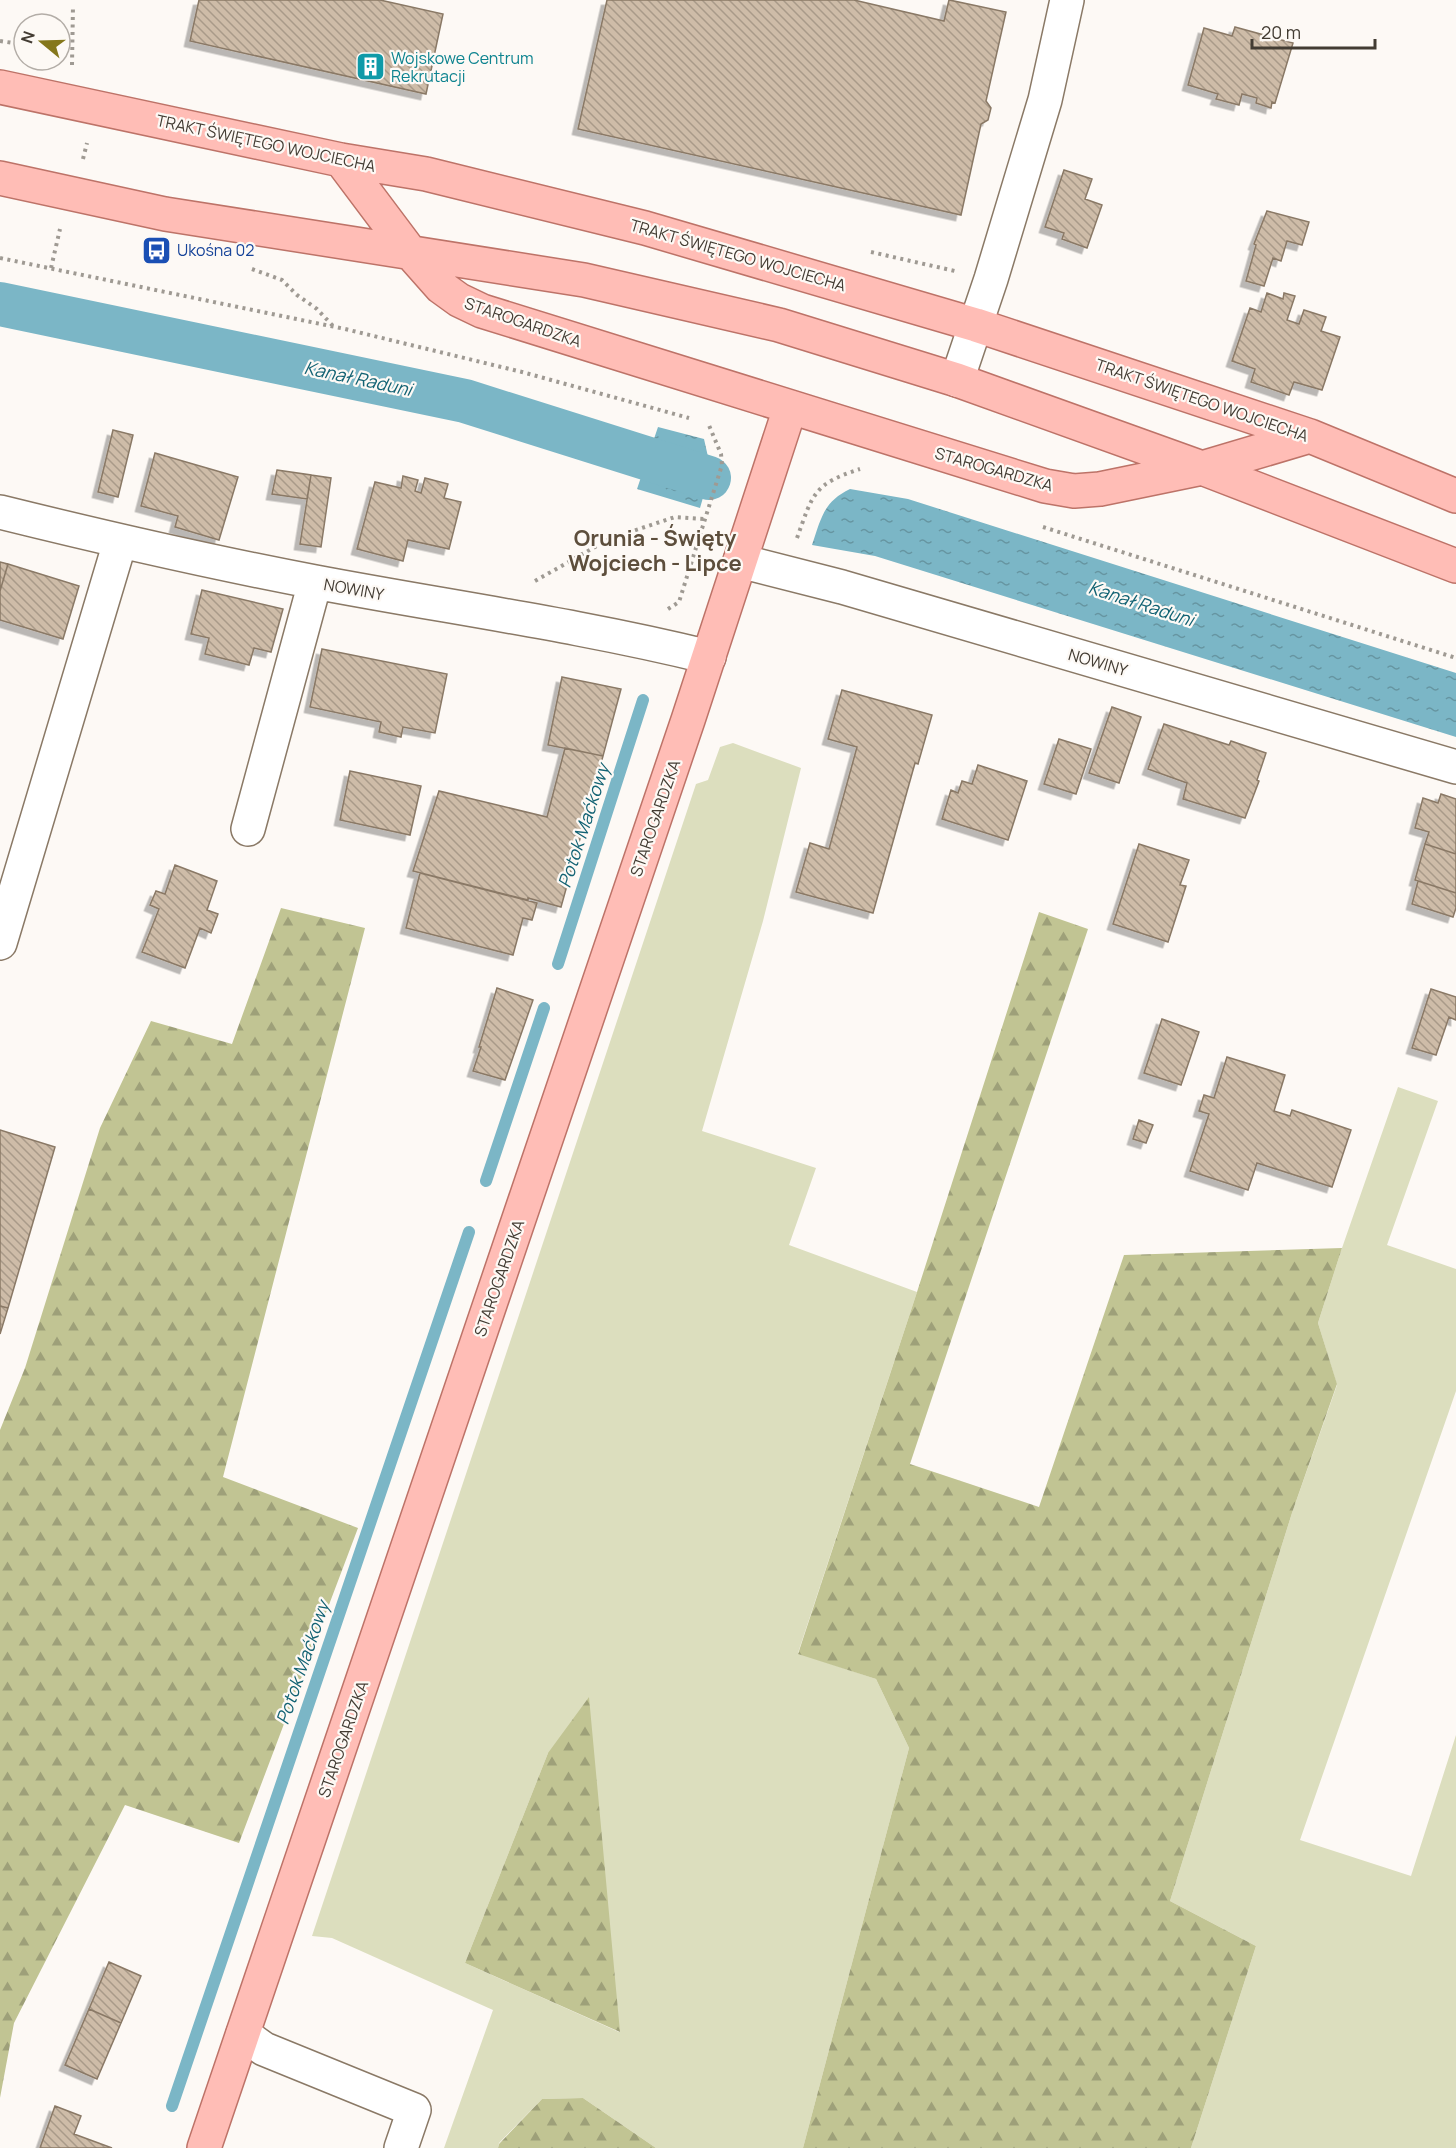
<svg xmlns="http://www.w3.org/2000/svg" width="1456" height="2148" font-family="Manrope,sans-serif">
	<defs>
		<pattern id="forest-firs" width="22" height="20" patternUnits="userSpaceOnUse" patternTransform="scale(1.5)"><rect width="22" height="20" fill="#c1c493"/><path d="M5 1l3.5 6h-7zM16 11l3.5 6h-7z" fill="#9ea079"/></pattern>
		<pattern id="water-ripples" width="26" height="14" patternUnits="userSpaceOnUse" patternTransform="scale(1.5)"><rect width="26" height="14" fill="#7bb6c6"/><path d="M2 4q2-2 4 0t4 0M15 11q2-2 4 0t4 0" fill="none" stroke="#6695a1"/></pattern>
		<pattern id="building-back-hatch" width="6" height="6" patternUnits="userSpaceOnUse" patternTransform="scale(1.5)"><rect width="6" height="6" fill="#cebca8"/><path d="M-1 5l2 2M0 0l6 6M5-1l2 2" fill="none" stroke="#a99a89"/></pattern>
		<filter id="shadow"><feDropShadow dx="-5.5" dy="5.5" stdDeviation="0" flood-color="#0004"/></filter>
	</defs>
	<rect width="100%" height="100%" fill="#fdf9f5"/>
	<!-- green -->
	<path fill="#dcdebe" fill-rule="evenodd" d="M733,743l68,25 -38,153 -61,210 114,37 -27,77 128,47 -119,361 78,26 33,69 -106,400h-147l-73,-50 -41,1 -43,44 -1,5h-54l49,-138 -161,-72 -20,-2 384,-1152 12,-4 12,-33zM548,1753l72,279h-1l-154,-69z
		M1398,1087l40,14 -51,144 69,24v122l-156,449 111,36 45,-141v413h-265l65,-202 -86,-45 122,-388 45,-128 -19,-62 24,-75z"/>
	<!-- forest -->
	<path fill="url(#forest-firs)" d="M281,908l84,20 -142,549 135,51 -119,315 -114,-38 -111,218 -14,75v-668l25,-62 75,-240 51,-107 81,23z
		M1039,912l49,17 -178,535 129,43 85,-252 218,-7 -24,75 19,61 -45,129 -122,388 86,45 -65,202h-388l106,-400 -33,-69 -78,-25 119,-362z
		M589,1697l31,335 -155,-69 83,-210z
		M583,2098l73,50h-158l1,-4 43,-45z"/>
	<!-- water -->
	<path fill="url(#water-ripples)" d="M658,427l46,12 7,31 -11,38 -63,-19z
		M850,489l58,10 548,174v64l-581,-181 -63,-11c9,-26 11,-43 38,-56z"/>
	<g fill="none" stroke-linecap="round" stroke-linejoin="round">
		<!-- stream -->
		<path stroke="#7bb6c6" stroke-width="12" d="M558,964l85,-264
			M486,1181l58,-173
			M172,2106l297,-874"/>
		<!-- canal -->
		<path stroke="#7bb6c6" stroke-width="44" d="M0,304l465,97 244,77"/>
	</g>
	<!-- building -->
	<path fill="url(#building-back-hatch)" stroke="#8a7966" stroke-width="1.5" filter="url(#shadow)" d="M199,0h181l63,14 -17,80 -236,-53z
		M607,0h247l90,21 5,-21 57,12 -20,89 5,7 -3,12 -7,4 -20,91 -383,-86z
		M1235,27l58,16 -18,60 -3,-1 -1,6 -15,-5 1,-5 -15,-4 -3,11 -23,-6 2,-5 -30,-9 16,-57 28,8z
		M1064,170l28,9 -7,20 17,6 -15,43 -25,-9 2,-6 -19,-6z
		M1267,211l42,11 -7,23 -15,-4 -6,20 -8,-3 -9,28 -18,-5 10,-36 -2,-1z
		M1267,293l16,6 1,-6 11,3 -8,24 12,4 5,-14 22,7 -5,14 19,6 -18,53 -28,-8 -5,13 -38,-13 4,-13 -23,-8 18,-53 11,4z
		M113,430l20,5 -15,62 -20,-5z
		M155,453l83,24 -19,63 -44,-13 3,-11 -37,-10z
		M277,470l34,5 -4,24 -35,-5z
		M311,475l20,3 -10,69 -21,-3z
		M403,476l15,4 -3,11 6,2 4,-15 23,6 -4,14 17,4 -12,47 -41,-9 -5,21 -46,-12 18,-67 26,6z
		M0,562l8,2 -8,27z
		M8,564l71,22 -16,53 -63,-19v-29z
		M202,590l81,19 -12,43 -17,-4 -5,17 -44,-11 4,-16 -18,-4z
		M322,649l125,25 -12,59 -32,-6 -2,10 -22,-5 2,-10 -71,-15z
		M562,677l59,12 -18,67 -55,-11z
		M842,690l90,25 -14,49 -3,-1 -42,150 -77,-21 14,-49 19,6 28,-102 -29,-8z
		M1112,707l29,10 -22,66 -30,-10z
		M1164,724l65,21 2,-4 35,12 -9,27 2,1 -14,37 -62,-19 4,-16 -39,-14z
		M1059,739l32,10 -15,45 -32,-10z
		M565,748l38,8 -42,151 -33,-9v2l-115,-29 26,-80 108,26z
		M978,765l49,16 -19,59 -66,-21 9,-29 7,3 4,-12 10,3z
		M350,771l71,15 -11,49 -70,-15z
		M1441,794l15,5v55l-31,-10 4,-12 -14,-4 8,-30 15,5z
		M1139,844l50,16 -9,25 6,1 -18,56 -55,-18z
		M1425,844l31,10v39l-41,-13z
		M175,865l42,16 -10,29 11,4 -7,19 -11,-5 -15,40 -43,-16 17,-43 -9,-4 6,-14 9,3z
		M420,873l117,30 -5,17 -9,-2 -10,37 -107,-27z
		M1418,881l38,12v15l-3,9 -41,-13z
		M497,988l36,12 -28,80 -32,-9 8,-24h-2z
		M1431,989l25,8v23l-7,-3 -13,38 -24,-7z
		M1162,1019l37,13 -18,53 -37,-12z
		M1227,1057l58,18 -11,36 16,5 2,-6 59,20 -19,57 -75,-24 -9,27 -58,-19 19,-57 -10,-3 5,-16 10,3z
		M1139,1120l14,5 -7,18 -13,-4z
		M0,1130l55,17 -47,161 -8,-2z
		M0,1306l8,2 -8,26z
		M109,1962l32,14 -20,47 -32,-14z
		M89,2009l32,14 -24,56 -32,-14z
		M55,2106l26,10 -7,18 38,14h-72z"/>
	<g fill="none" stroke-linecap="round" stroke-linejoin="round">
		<defs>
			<path id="minor" d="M957,380l34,-101 54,-179 22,-100
				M0,512c105,26 210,50 315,70 132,25 264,43 394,75
				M740,561l102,26 614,180
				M248,829l67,-247
				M0,943l120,-401
				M243,2034l21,15 150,61 -13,38"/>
			<path id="major" d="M0,87l341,73 85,14 219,54 331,97 334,111 146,60
				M341,160l69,92 31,35 18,13 23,11 563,175 29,5 26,-2 102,-21 108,-32
				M0,178l165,36 419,66 195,45 178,55 245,88 254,98
				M204,2148l484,-1428 102,-312"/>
		</defs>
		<!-- minor casing -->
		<use href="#minor" stroke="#8a7966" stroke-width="36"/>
		<!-- major casing -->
		<use href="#major" stroke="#bd7368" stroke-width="36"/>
		<!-- path -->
		<path stroke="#9f9a93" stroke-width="4" stroke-dasharray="3 4.5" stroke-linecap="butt" d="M0,41l20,3 4,3
			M72,65l1,-59
			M83,159l4,-16
			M871,252l84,19
			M0,258l345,71 177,43 167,46
			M51,268l9,-39
			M252,269l30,11 15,15 20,14 16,17
			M1043,527l413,131
			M797,538c16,-44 16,-54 63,-69
			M535,581l74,-42 66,-22 30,2
			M668,609l11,-7 43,-137 -1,-11 -13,-31"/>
		<!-- minor -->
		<use href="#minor" stroke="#fff" stroke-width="33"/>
		<!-- major -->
		<use href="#major" stroke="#ffbdb6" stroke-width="33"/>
	</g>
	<!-- icons -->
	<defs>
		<symbol id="building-square" viewBox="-11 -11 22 22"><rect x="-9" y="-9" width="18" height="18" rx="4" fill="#0f9aa8" stroke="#fdf9f5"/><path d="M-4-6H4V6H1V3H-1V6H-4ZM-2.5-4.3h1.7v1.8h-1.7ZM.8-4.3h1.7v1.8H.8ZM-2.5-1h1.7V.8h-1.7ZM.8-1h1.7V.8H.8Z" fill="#fff"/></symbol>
		<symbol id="bus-square" viewBox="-11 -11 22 22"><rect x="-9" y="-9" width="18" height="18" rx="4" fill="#1a4fb4" stroke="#fdf9f5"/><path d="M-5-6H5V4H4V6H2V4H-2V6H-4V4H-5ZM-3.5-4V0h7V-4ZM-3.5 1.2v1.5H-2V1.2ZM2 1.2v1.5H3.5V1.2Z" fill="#fff"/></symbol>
	</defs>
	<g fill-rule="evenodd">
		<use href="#building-square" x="354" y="50" width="33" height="33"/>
		<use href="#bus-square" x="140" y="234" width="33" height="33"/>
	</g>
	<g text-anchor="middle" stroke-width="4.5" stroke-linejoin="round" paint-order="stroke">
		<!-- culture labels -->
		<g font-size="16" fill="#0d838f" stroke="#fdf9f5" text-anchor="start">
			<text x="391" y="64">Wojskowe Centrum<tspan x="391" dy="18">Rekrutacji</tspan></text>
		</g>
		<!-- street labels -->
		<g font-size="16" fill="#433c33" stroke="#fdf9f5">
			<text transform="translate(266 143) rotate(12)" y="6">TRAKT ŚWIĘTEGO WOJCIECHA</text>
			<text transform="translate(738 255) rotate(16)" y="6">TRAKT ŚWIĘTEGO WOJCIECHA</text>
			<text transform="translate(523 322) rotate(19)" y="6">STAROGARDZKA</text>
			<text transform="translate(1202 400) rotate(19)" y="6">TRAKT ŚWIĘTEGO WOJCIECHA</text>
			<text transform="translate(994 469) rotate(16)" y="6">STAROGARDZKA</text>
			<text transform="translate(354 589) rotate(10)" y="6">NOWINY</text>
			<text transform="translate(1098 662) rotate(16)" y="6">NOWINY</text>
			<text transform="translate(655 818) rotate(-71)" y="6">STAROGARDZKA</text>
			<text transform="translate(499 1278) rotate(-71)" y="6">STAROGARDZKA</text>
			<text transform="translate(343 1739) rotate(-71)" y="6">STAROGARDZKA</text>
		</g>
		<!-- transit labels -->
		<g font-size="16" fill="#164399" stroke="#fdf9f5" text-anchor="start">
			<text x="177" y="256">Ukośna 02</text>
		</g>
		<!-- water labels -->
		<g font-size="18" font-style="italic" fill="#126273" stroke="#fdf9f5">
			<text transform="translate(358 379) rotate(12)" y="6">Kanał Raduni</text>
			<text transform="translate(1141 604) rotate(18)" y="6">Kanał Raduni</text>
			<text transform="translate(584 826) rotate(-72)" y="6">Potok Maćkowy</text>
			<text transform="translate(303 1663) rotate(-71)" y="6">Potok Maćkowy</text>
		</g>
		<!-- district labels -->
		<g font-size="22" font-weight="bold" fill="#5d4e3c" stroke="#fdf9f5">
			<text x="655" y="546">Orunia - Święty<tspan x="655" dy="25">Wojciech - Lipce</tspan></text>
		</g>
	</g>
	<!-- north arrow -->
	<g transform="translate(42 42) rotate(289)"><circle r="28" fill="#fdf9f5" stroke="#b3ada7" stroke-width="1.5"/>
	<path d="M0-4.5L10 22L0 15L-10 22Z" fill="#85771b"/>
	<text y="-9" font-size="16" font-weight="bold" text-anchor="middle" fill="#433c33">N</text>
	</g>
	<!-- scale -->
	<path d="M1252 39v9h123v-9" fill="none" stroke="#433c33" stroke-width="3"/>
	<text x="1261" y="39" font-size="18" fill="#433c33" stroke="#fdf9f5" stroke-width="4.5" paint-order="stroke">20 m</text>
</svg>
